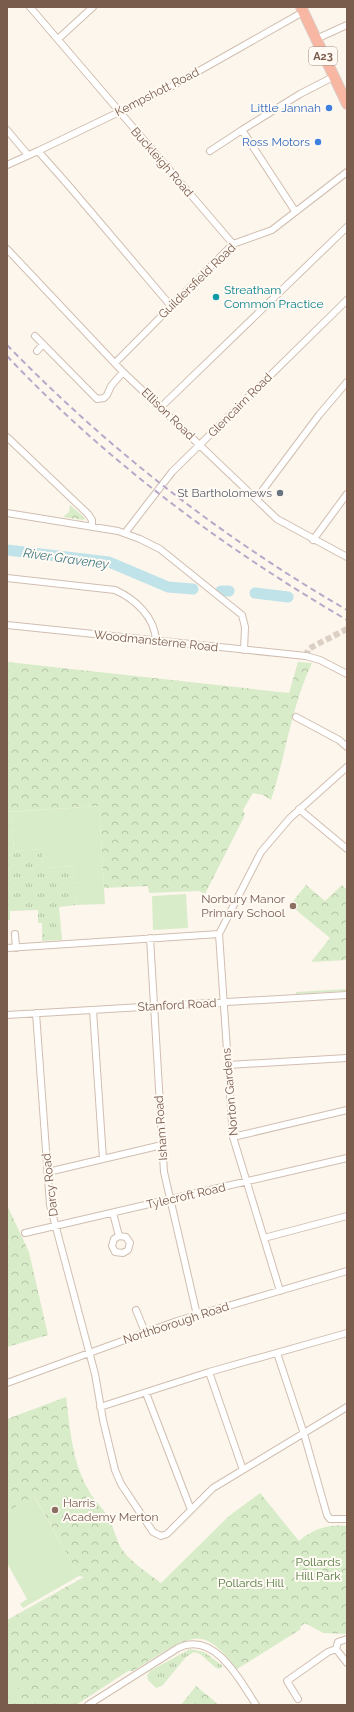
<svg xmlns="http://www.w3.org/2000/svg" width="354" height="1712" font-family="Raleway,sans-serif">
	<defs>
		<pattern id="grass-tufts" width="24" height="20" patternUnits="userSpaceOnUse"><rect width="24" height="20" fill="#d8ecc9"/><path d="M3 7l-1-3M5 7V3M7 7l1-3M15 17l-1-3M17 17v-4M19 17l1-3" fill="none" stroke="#b4c2a5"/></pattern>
		<pattern id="forest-crowns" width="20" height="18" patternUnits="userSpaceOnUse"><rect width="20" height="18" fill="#d8ecc9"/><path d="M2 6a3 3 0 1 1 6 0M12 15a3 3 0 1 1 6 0" fill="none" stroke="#b4c2a5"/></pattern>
	</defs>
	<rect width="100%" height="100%" fill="#fdf6ec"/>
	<!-- grass -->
	<path fill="url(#grass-tufts)" d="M7,812h4l3,39 28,-2 1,19 30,-2 3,39 -17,2 3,33 -20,1v-18h-4v-13l-28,1v9h-3z
		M347,989v2l-51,3v-2z
		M190,1649l14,3 19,14 -3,3 -4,-1 -16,-14 -6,-2 -8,5 -24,29 -6,2 -8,-8 -1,-5 3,-4z"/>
	<!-- forest -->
	<path fill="url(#forest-crowns)" d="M70,505l15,13 -1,2 -21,-3 6,-5z
		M8,662l281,31 9,-31 14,1c-21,44 -26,92 -41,137l-8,-5 -10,-2 -10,17 2,5 -40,79 -6,-3 -50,2 -1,-7 -44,2 -5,-82 -92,6z
		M306,885l19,16 17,-16 5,5v70l-36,2 19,-24 -40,-33z
		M7,1205l22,47 19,83 -41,12z
		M66,1397c4,31 6,64 22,92 5,10 14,18 20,27 4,9 7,17 10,26 6,16 29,30 43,41l68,-67 31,-23 39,48c14,-12 29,-17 48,-15v108l-24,-1 -18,-10 -5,4 1,2 -64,40c-9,-11 -21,-27 -35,-30 -16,-5 -54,23 -69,32h-5l-52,34h-69v-85l77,-43 -5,-1 -44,-79 -28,15v-93z
		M196,1686l22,18v1h-37z"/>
	<!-- pitch -->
	<path fill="#d8ecc9" d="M99,806l6,98 -29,1 -3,-39 -30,2 -1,-19 -28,2 -3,-39z
		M186,894l2,34 -35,2 -1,-34z
		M34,1496l45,80 -56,32 -3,-4 7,-5 -20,-36v-51z
		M7,1668l9,15 3,1v3l-4,5 -8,5z"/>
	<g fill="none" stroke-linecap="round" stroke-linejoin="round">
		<!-- river -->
		<path stroke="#bfe3e8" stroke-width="11" d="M7,550l102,12 59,25 25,2
			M221,591h8
			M255,593l33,4"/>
		<!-- minor-tunnel -->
		<path stroke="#dcd0c4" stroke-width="6" stroke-dasharray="6 3" stroke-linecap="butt" d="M306,656l2,-6 4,-3 35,-18"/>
		<defs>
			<path id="minor" d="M30,7l203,237
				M58,39l35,-32
				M316,39l31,-14
				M7,130l21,25
				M38,151l31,35 102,120
				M210,151l32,-21
				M7,165l31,-14 129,-62 136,-77
				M295,211l-53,-81 58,-36 33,-17
				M7,249l116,123 154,147 70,38
				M35,336l62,63 7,-1 3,-3 4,-9 12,-14
				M37,351l6,-7
				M115,363l118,-119 39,-14 75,-58
				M161,407l186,-180
				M7,437l81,77 4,6v7
				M256,499l63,-84 28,-33
				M7,513l111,18 22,8 20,10 82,66 3,12 -1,23
				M125,533l47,-61 175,-172
				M313,540l34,-46
				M7,578l108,12c20,9 40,27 41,51
				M7,625l299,31 14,4 27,14
				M296,717l43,23 8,7
				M299,809l48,40
				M15,934l1,14
				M150,938l14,234 33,143
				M7,948l212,-14
				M93,1010l10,149
				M36,1013l14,192 45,169 8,46 12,50 6,14 32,48 8,4 6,-2 46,-46 134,-81
				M7,1015l340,-20
				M228,1065l119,-7
				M233,1137l114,-27
				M48,1172l114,-27
				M113,1213l6,23 7,1 4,6 -2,7 -5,3 -8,-1 -3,-6 2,-7 5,-3
				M25,1233l322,-75
				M264,1238l83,-22
				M280,1291l-47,-154 -14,-203 42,-82 29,-34 57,-51
				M136,1310l9,22
				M277,1353l27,81 23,81 3,4h17
				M209,1372l34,98
				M7,1383l170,-62 170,-50
				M146,1393l45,117
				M100,1407l109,-35 138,-39
				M336,1649l11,14
				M336,1649l2,-7 9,-3
				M298,1699l-11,-18 41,-29 8,-3
				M88,1705l90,-57c36,-18 62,32 78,57"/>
			<path id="highway" d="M301,7l46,97"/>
		</defs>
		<!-- minor casing -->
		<use href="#minor" stroke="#d1beb0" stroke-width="8"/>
		<!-- highway casing -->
		<use href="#highway" stroke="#dad1cd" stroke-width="12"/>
		<!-- minor -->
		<use href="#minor" stroke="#fff" stroke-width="6"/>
		<!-- highway -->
		<use href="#highway" stroke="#f7b7a3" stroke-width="10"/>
		<!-- rail -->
		<path stroke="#b9a8c9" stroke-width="2" stroke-dasharray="6 4" stroke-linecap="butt" d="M7,345c101,104 214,192 340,265
			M7,356c99,105 215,191 340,264"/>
	</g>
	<!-- markers -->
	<g fill="#3f7fe0" stroke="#fffaf3" stroke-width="1.5">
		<circle cx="329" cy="108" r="4"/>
		<circle cx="318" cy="142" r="4"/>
	</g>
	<circle fill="#0f9aa8" stroke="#fffaf3" stroke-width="1.5" cx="216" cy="297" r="4"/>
	<circle fill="#6b7280" stroke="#fffaf3" stroke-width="1.5" cx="280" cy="493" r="4"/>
	<g fill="#8d6e63" stroke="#fffaf3" stroke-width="1.5">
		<circle cx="293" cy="906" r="4"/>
		<circle cx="55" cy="1510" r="4"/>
	</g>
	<g text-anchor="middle" stroke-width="4" stroke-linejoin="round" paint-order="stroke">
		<!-- shield labels -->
		<rect fill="#fffaf3" stroke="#a28b7f" stroke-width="1" x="309" y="47" width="28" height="18" rx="3"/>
		<g font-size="11" font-weight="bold" fill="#7a5c4d">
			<text x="323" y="60">A23</text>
		</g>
		<!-- street labels -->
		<g font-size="12" fill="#7a5c4d" stroke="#fffaf3">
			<text transform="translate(157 92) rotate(-27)" y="4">Kempshott Road</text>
			<text transform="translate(162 162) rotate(49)" y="4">Buckleigh Road</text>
			<text transform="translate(197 281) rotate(-44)" y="4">Guildersfield Road</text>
			<text transform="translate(240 405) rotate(-45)" y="4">Glencairn Road</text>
			<text transform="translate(168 414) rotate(44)" y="4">Ellison Road</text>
			<text transform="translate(156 641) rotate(6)" y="4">Woodmansterne Road</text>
			<text transform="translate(177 1005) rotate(-3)" y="4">Stanford Road</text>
			<text transform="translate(230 1092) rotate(-95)" y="4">Norton Gardens</text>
			<text transform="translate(161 1128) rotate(-94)" y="4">Isham Road</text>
			<text transform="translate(50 1185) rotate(-97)" y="4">Darcy Road</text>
			<text transform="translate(186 1196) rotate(-13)" y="4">Tylecroft Road</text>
			<text transform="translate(176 1323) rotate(-18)" y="4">Northborough Road</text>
		</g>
		<!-- shop labels -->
		<g font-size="12" fill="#366cbe" stroke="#fffaf3" text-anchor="end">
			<text x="321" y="112">Little Jannah</text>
			<text x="310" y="146">Ross Motors</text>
		</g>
		<!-- culture labels -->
		<g font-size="12" fill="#0d838f" stroke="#fffaf3" text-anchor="start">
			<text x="224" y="294">Streatham<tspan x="224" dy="14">Common Practice</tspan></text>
		</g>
		<!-- worship labels -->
		<g font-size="12" fill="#5b616d" stroke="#fffaf3" text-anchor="end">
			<text x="272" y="497">St Bartholomews</text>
		</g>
		<!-- education labels -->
		<g font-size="12" fill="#785e54" stroke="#fffaf3" text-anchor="end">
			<text x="285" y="903">Norbury Manor<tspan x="285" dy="14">Primary School</tspan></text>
			<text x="63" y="1507" text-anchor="start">Harris<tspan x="63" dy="14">Academy Merton</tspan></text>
		</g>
		<!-- park labels -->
		<g font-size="12" fill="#537a41" stroke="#fffaf3">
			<text x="318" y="1566">Pollards<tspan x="318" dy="14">Hill Park</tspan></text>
			<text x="251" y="1587">Pollards Hill</text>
		</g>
		<!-- water labels -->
		<g font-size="13" font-style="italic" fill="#437c86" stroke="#fffaf3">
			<text transform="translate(66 558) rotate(8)" y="5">River Graveney</text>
		</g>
	</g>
	<!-- border -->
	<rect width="354" height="1712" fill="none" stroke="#7a5c4d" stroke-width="16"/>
</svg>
